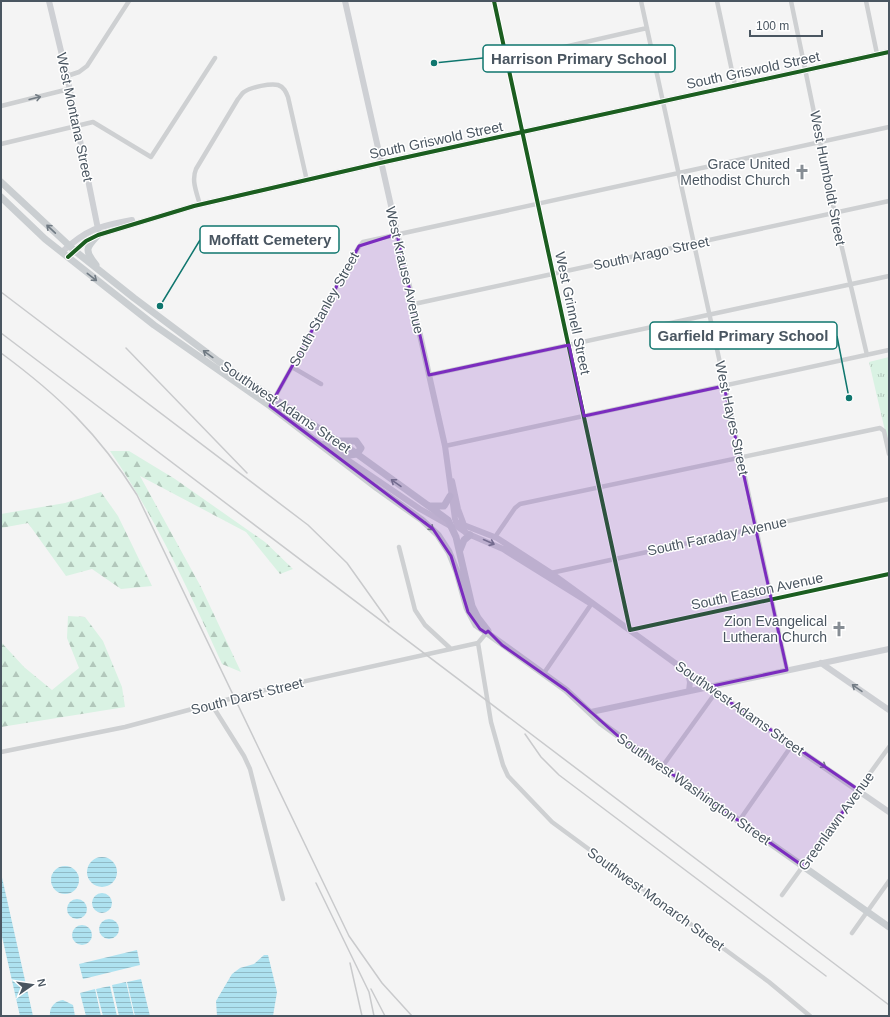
<svg xmlns="http://www.w3.org/2000/svg" width="890" height="1017" font-family="Arial,sans-serif">
	<defs>
		<pattern id="forest-firs" width="22" height="20" patternUnits="userSpaceOnUse"><rect width="22" height="20" fill="#d9f2e3"/><path d="M5 1l3.5 6h-7zM16 11l3.5 6h-7z" fill="#b2c7bb"/></pattern>
		<pattern id="park-tufts" width="24" height="20" patternUnits="userSpaceOnUse"><rect width="24" height="20" fill="#d9f2e3"/><path d="M3 7l-1-3M5 7V3M7 7l1-3M15 17l-1-3M17 17v-4M19 17l1-3" fill="none" stroke="#b2c7bb"/></pattern>
		<pattern id="water-rules" width="6" height="5" patternUnits="userSpaceOnUse"><rect width="6" height="5" fill="#aee2f0"/><path d="M0 2.5h6" fill="none" stroke="#90bac6"/></pattern>
	</defs>
	<rect width="100%" height="100%" fill="#f4f4f4"/>
	<!-- forest -->
	<path fill="url(#forest-firs)" d="M110,451h19l46,28 90,63 28,27 -13,5 -34,-42 -106,-56 61,111 40,85 -19,-8c-33,-73 -66,-146 -112,-213z
		M101,492l17,24 34,70 -31,3 -29,-20 -26,7 -38,-53 -27,5v-14l64,-11z
		M68,616l17,1 18,24 19,46 3,20 -124,20v-85l23,25 28,23 27,-22 -12,-30z"/>
	<!-- park -->
	<path fill="url(#park-tufts)" d="M889,357v91l-20,-86z"/>
	<!-- water -->
	<path fill="url(#water-rules)" d="M87 872a15 15 0 1 1 30 0a15 15 0 1 1-30 0Z
		M51 880a14 14 0 1 1 28 0a14 14 0 1 1-28 0Z
		M1,873l32,143h-13l-19,-84z
		M92 903a10 10 0 1 1 20 0a10 10 0 1 1-20 0Z
		M67 909a10 10 0 1 1 20 0a10 10 0 1 1-20 0Z
		M99 929a10 10 0 1 1 20 0a10 10 0 1 1-20 0Z
		M72 935a10 10 0 1 1 20 0a10 10 0 1 1-20 0Z
		M137,950l3,15 -57,14 -4,-15z
		M264,955h4l9,37 -4,24h-56l-1,-15 16,-27 8,-6 14,-4z
		M141,979l9,37h-15l-8,-34z
		M126,982l8,34h-15l-7,-31z
		M110,986l7,30h-14l-7,-27z
		M95,989l6,27h-15l-6,-23z
		M63,1000l10,5 2,11h-25c-1,-9 5,-15 13,-16z"/>
	<g fill="none" stroke-linecap="round" stroke-linejoin="round">
		<!-- street -->
		<path stroke="#ced0d2" stroke-width="4.5" d="M494,1l136,629 259,-56
			M641,1l146,669
			M717,1l18,84
			M791,1l51,247 25,107
			M866,1l11,53
			M507,60l140,-32
			M67,76l12,-4 8,-6 42,-65
			M1,106l68,-17
			M1,144l92,-22 58,35 64,-99
			M200,205c-3,-12 -9,-24 -4,-36l42,-70c2,-2 4,-6 6,-7 7,-5 27,-9 34,-7 6,2 8,7 10,12l19,84
			M414,304l475,-103
			M292,367l29,17
			M429,375l460,-99
			M270,406l88,-158 5,-6 526,-115
			M445,446l444,-96
			M495,537l20,-29 5,-4 360,-76 4,3 5,23
			M399,547l16,63 10,15 26,24
			M551,573l338,-74
			M478,643l13,79 12,43 5,11 44,46 217,160 41,34
			M544,673l48,-70
			M212,705l32,51 6,13 33,130
			M1,752l124,-25 127,-34 226,-50 10,-12
			M662,767l54,-75
			M739,821l53,-76
			M782,895l107,-148
			M852,933l37,-52"/>
		<!-- secondary -->
		<path stroke="#ced0d4" stroke-width="6" d="M49,1l18,75 32,158
			M345,1l100,445 10,73 3,8 10,7
			M62,252c25,-23 37,-26 70,-32
			M68,257l18,-16 12,-6 96,-29 186,-43 509,-111
			M324,444l96,65 32,18
			M452,481l6,28 6,16
			M456,522l41,16 54,35 157,114 181,125
			M466,533l37,16 85,53
			M821,663l68,47
			M688,673l2,9 -1,9
			M591,712l298,-63"/>
		<!-- primary -->
		<path stroke="#caced1" stroke-width="7" d="M1,182l74,69 59,47 84,63 139,93 91,66 8,17 16,69 6,12 10,13
			M1,197l44,42 109,86 116,81 107,82 45,32 16,15 11,17 8,20 10,36 9,17 90,65 35,33 22,16 266,188
			M96,265c-13,-16 -9,-18 3,-31
			M338,441h18l5,7 -4,6 -14,2
			M430,506h14l6,-10
			M460,550l4,-10 6,-5"/>
		<!-- rail -->
		<path stroke="#c9cacc" stroke-width="1.5" d="M1,292l307,233 39,38 42,59
			M1,333l888,672
			M126,348l121,125
			M1,353c57,42 98,81 136,142l212,441 33,47 30,33
			M525,734l16,23 18,18 267,201
			M316,883l53,109 5,24
			M350,963l12,53
			M371,989l14,27"/>
		<defs>
			<path id="cycleway" d="M494,1l136,629 259,-56
				M68,257l18,-16 12,-6 96,-29 186,-43 509,-111"/>
		</defs>
		<!-- cycleway casing -->
		<use href="#cycleway" stroke="#fff" stroke-width="6"/>
		<!-- cycleway -->
		<use href="#cycleway" stroke="#1b5e20" stroke-width="4"/>
	</g>
	<!-- one-way arrows -->
	<defs><path id="oneway-shaft" d="M-6 0H5M1.5-3L5.5 0L1.5 3" fill="none" stroke-width="1.6" stroke-linecap="round" stroke-linejoin="round"/></defs>
	<use stroke="#727b83" href="#oneway-shaft" transform="translate(35 98) rotate(-14)"/>
	<g stroke="#707a83">
		<use href="#oneway-shaft" transform="translate(51 229) rotate(-137)"/>
		<use href="#oneway-shaft" transform="translate(92 277) rotate(38)"/>
		<use href="#oneway-shaft" transform="translate(208 354) rotate(-144)"/>
		<use href="#oneway-shaft" transform="translate(396 483) rotate(-145)"/>
		<use href="#oneway-shaft" transform="translate(429 526) rotate(44)"/>
	</g>
	<g stroke="#727b84">
		<use href="#oneway-shaft" transform="translate(489 542) rotate(24)"/>
		<use href="#oneway-shaft" transform="translate(857 688) rotate(-145)"/>
		<use href="#oneway-shaft" transform="translate(821 764) rotate(34)"/>
	</g>
	<!-- marked area -->
	<path fill="#7b2cbf" fill-opacity="0.2" stroke="#7b2cbf" stroke-width="3" stroke-linejoin="round" d="M397,234l32,141 140,-30 15,71 140,-30 63,284 -79,17 151,103 -56,76 -185,-130 -52,-46 -64,-45 -14,-14 -2,2 -6,-4 -12,-17 -17,-56 -18,-27 -163,-123 89,-160z"/>
	<!-- icons -->
	<defs>
		<symbol id="church-bare" viewBox="-9 -9 18 18"><path d="M-1.2-6h2.4v3.5h3.3v2.4h-3.3V6h-2.4V-.1h-3.3v-2.4h3.3Z" fill="#868d94" stroke="#fff" stroke-width="2.5" paint-order="stroke"/></symbol>
	</defs>
	<g fill-rule="evenodd">
		<use href="#church-bare" x="791" y="161" width="22" height="22"/>
		<use href="#church-bare" x="828" y="618" width="22" height="22"/>
	</g>
	<g text-anchor="middle" stroke-width="3" stroke-linejoin="round" paint-order="stroke">
		<!-- street labels -->
		<g font-size="14" fill="#4a5661" stroke="#fff">
			<text transform="translate(753 70) rotate(-12)" y="5">South Griswold Street</text>
			<text transform="translate(75 117) rotate(78)" y="5">West Montana Street</text>
			<text transform="translate(436 140) rotate(-12)" y="5">South Griswold Street</text>
			<text transform="translate(828 178) rotate(79)" y="5">West Humboldt Street</text>
			<text transform="translate(651 253) rotate(-12)" y="5">South Arago Street</text>
			<text transform="translate(405 270) rotate(77)" y="5">West Krause Avenue</text>
			<text transform="translate(324 309) rotate(-61)" y="5">South Stanley Street</text>
			<text transform="translate(573 313) rotate(78)" y="5">West Grinnell Street</text>
			<text transform="translate(286 407) rotate(34)" y="5">Southwest Adams Street</text>
			<text transform="translate(732 418) rotate(78)" y="5">West Hayes Street</text>
			<text transform="translate(717 536) rotate(-12)" y="5">South Faraday Avenue</text>
			<text transform="translate(757 591) rotate(-12)" y="5">South Easton Avenue</text>
			<text transform="translate(247 696) rotate(-14)" y="5">South Darst Street</text>
			<text transform="translate(740 708) rotate(35)" y="5">Southwest Adams Street</text>
			<text transform="translate(694 789) rotate(35)" y="5">Southwest Washington Street</text>
			<text transform="translate(836 821) rotate(-54)" y="5">Greenlawn Avenue</text>
			<text transform="translate(656 899) rotate(36)" y="5">Southwest Monarch Street</text>
		</g>
		<!-- poi labels -->
		<g font-size="14" fill="#4a5661" stroke="#fff" text-anchor="end">
			<text x="790" y="169">Grace United<tspan x="790" dy="16">Methodist Church</tspan></text>
			<text x="827" y="626">Zion Evangelical<tspan x="827" dy="16">Lutheran Church</tspan></text>
		</g>
	</g>
	<!-- callouts -->
	<path fill="none" stroke="#0f766e" stroke-width="1.5" d="M434 63L483 58M160 306L200 240M849 398L837 336"/>
	<g fill="#0f766e" stroke="#fff" stroke-width="1.5">
		<circle cx="434" cy="63" r="4"/>
		<circle cx="160" cy="306" r="4"/>
		<circle cx="849" cy="398" r="4"/>
	</g>
	<g fill="#fff" stroke="#0f766e" stroke-width="1.5">
		<rect x="483" y="45" width="192" height="27" rx="4"/>
		<rect x="200" y="226" width="139" height="27" rx="4"/>
		<rect x="650" y="322" width="187" height="27" rx="4"/>
	</g>
	<g font-size="15" text-anchor="middle" font-weight="bold" fill="#4a5661">
		<text x="579" y="64">Harrison Primary School</text>
		<text x="270" y="245">Moffatt Cemetery</text>
		<text x="743" y="341">Garfield Primary School</text>
	</g>
	<!-- border -->
	<rect width="890" height="1017" fill="none" stroke="#4a5661" stroke-width="4"/>
	<!-- north arrow -->
	<g transform="translate(32 985) rotate(77)" stroke="#ffffff" stroke-width="3" paint-order="stroke">
	<path d="M0-3L7 15L0 10L-7 15Z" fill="#4a5661"/>
	<text y="-6" font-size="11" font-weight="bold" text-anchor="middle" fill="#4a5661">N</text>
	</g>
	<!-- scale -->
	<path d="M750 30v6h72v-6" fill="none" stroke="#4a5661" stroke-width="2"/>
	<text x="756" y="30" font-size="12" fill="#4a5661" stroke="#ffffff" stroke-width="3" paint-order="stroke">100 m</text>
</svg>
